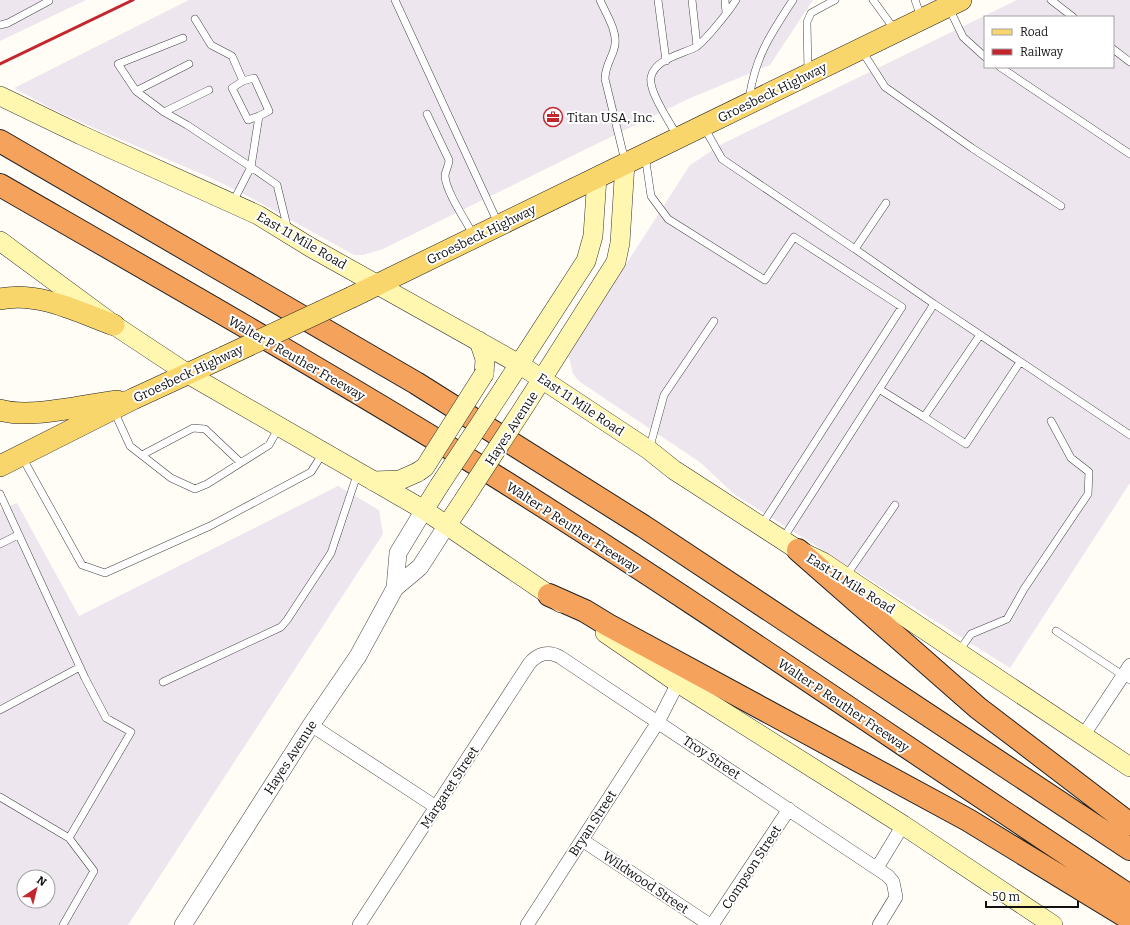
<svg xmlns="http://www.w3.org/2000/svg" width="1130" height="925" font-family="Bitter,serif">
	<rect width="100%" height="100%" fill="#fffdf5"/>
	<!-- industrial -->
	<path fill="#eee6ef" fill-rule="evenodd" d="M0,0h86l-86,41z
		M189,0h624l-43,65 -82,34 -305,150 -20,6h-9l-108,-60 -35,-17 -110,-47 -49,-22 -38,-21z
		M1017,0h113v483l-120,185 -276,-174 -33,-31 -121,-81 -7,-8 -4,-17 5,-12 116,-180 32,-21zM985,17h128v50h-128z
		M338,486l41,24 4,24 -255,391h-128v-415l17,-7 62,113zM24,877h24v24h-24z"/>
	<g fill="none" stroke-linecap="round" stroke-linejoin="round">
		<defs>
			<path id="service" d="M395,0l103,223
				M600,0c5,12 17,30 15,44 -1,12 -10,20 -10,35l20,82
				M658,0l8,61
				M692,0l5,46
				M725,0l1,13
				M873,0l22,30
				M915,0l6,17
				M1051,0l22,17
				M949,8l14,29 22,20
				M195,19l16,26 21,11 11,25
				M0,25l8,-2 41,-22 -2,-1
				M183,38l-65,26 18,27 28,21 23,13 64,42 -18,35
				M1113,49l17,13
				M862,51l23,36 87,61 89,58
				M1000,67l130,87
				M808,72l-1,-50 4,-9 24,-13
				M136,91l53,-27
				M749,99c6,-42 21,-64 44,-99
				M164,112l45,-22
				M427,114l22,46c0,6 -4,11 -4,16 1,16 21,45 29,60
				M259,116l-11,4 -16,-32 11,-7 11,-3 15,33 -10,5 -8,51 26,18 11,45
				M704,127l18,32 133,90 31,-46
				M677,136c-7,-14 -29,-45 -26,-59 4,-18 31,-23 45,-30 9,-6 34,-37 40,-47
				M645,155l6,41 17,23 97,61 29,-43 108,70 -141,219
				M855,249l79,55
				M879,389l45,28 56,-82
				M114,411l16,35 41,32 24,11 12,-5 62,-39 10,-18
				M924,417l42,27 54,-82
				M649,450l15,-55 50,-74
				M142,455l51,-27 12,1 35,33
				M22,457l60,108 23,8 105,-47 101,-54 12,-19
				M0,494l85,184 21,40 25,14 -62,106 -69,-41
				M782,540l152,-236 196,131
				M0,544l18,-9
				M846,576l49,-71
				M1056,631l74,49
				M959,651l12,-17 36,-15 17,-30 64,-95 1,-22 -18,-14 -20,-37
				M163,682l118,-55 6,-7 44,-67 27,-81
				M0,710l80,-43
				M63,925l31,-54 -25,-33"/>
			<path id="minor" d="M311,725l125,82
				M1083,736l47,-71
				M582,840l128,85
				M877,868l26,-43
				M359,925l170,-261c8,-10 19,-14 31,-7l328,219 5,6 3,15 -17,28
				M527,925l131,-203 20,-39
				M712,925l77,-116"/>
			<path id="tertiary" d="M395,588l25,-21 27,-42
				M183,925l128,-200 47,-69 37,-68 3,-35 26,-43"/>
			<path id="secondary" d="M0,96l81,39 177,80 52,32 209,117 130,86 25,20 124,80 25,12 307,205
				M0,241l114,84 74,49 236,136 137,93
				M479,341l6,18 -1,15
				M505,386l81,-125 7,-25 4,-59
				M528,401l88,-139 4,-19 5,-80
				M373,481l27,-1 18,-8
				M424,510l15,-24
				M447,525l16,-24
				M605,633l73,50 225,142 150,100"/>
			<path id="primary" d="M352,297l609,-297
				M0,299c39,-8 78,13 114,26
				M0,410c30,9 84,-5 117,-9
				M0,466l133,-67 91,-42"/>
			<path id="motorway" d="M0,141l416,242 227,143 487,323
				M0,185c165,95 330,189 492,289 216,135 425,282 638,422
				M798,550l180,158 152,116
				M549,595l36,16 23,14 360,195 162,99"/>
		</defs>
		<!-- service casing -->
		<use href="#service" stroke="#444" stroke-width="8"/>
		<!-- minor casing -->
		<use href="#minor" stroke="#444" stroke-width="14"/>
		<!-- tertiary casing -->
		<use href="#tertiary" stroke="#444" stroke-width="18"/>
		<!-- secondary casing -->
		<use href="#secondary" stroke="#333" stroke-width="20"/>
		<!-- primary casing -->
		<use href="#primary" stroke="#222" stroke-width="22"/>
		<!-- motorway casing -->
		<use href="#motorway" stroke="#222" stroke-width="24"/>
		<!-- service -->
		<use href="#service" stroke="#fff" stroke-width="7"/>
		<!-- minor -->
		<use href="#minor" stroke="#fff" stroke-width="13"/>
		<!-- tertiary -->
		<use href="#tertiary" stroke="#fff" stroke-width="17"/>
		<!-- secondary -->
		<use href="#secondary" stroke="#fff6b0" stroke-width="19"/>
		<!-- primary -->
		<use href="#primary" stroke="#f9d66b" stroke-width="21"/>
		<!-- motorway -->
		<use href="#motorway" stroke="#f5a25d" stroke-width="22"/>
		<!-- rail -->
		<path stroke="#c4262e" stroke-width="3" d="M0,64l133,-64"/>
		<defs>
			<path id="secondary-bridge" d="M418,472l7,-5 59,-93
				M439,486l66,-100
				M463,501l65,-100"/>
			<path id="primary-bridge" d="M224,357l128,-60"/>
		</defs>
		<!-- secondary-bridge casing -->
		<use href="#secondary-bridge" stroke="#333" stroke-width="20" stroke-linecap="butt"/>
		<!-- primary-bridge casing -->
		<use href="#primary-bridge" stroke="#222" stroke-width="22" stroke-linecap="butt"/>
		<!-- secondary-bridge -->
		<use href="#secondary-bridge" stroke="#fff6b0" stroke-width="19"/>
		<!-- primary-bridge -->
		<use href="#primary-bridge" stroke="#f9d66b" stroke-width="21"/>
	</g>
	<!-- icons -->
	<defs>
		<symbol id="office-ring" viewBox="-11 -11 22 22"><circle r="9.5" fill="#fff" stroke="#c4262e" stroke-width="1.5"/><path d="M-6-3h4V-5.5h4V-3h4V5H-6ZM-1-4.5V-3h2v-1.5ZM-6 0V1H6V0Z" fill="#c4262e"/></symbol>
	</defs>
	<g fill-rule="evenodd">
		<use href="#office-ring" x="542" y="106" width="22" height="22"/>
	</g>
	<g text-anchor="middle" stroke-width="4" stroke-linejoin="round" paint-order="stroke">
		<!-- street labels -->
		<g font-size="13" fill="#111" stroke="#fff">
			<text transform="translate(772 92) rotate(-26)" y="5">Groesbeck Highway</text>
			<text transform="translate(481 234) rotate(-26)" y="5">Groesbeck Highway</text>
			<text transform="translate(302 240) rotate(30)" y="5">East 11 Mile Road</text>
			<text transform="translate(297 358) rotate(30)" y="5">Walter P Reuther Freeway</text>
			<text transform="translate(188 373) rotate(-25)" y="5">Groesbeck Highway</text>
			<text transform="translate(581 404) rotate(34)" y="5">East 11 Mile Road</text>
			<text transform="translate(511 428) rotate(-57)" y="5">Hayes Avenue</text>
			<text transform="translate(573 527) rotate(33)" y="5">Walter P Reuther Freeway</text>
			<text transform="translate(851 583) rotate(32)" y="5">East 11 Mile Road</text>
			<text transform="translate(844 705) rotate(34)" y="5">Walter P Reuther Freeway</text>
			<text transform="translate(290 757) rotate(-57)" y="5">Hayes Avenue</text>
			<text transform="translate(712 757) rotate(34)" y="5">Troy Street</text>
			<text transform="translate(449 787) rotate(-57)" y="5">Margaret Street</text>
			<text transform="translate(592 823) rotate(-57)" y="5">Bryan Street</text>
			<text transform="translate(751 867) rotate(-57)" y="5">Compson Street</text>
			<text transform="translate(646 882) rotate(34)" y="5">Wildwood Street</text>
		</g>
		<!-- poi labels -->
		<g font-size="13" fill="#111" stroke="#fff" text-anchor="start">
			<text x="567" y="122">Titan USA, Inc.</text>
		</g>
	</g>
	<!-- legend -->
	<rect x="984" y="16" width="130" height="52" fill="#ffffff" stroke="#a0a0a0"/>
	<rect x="992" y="29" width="20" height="6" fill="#f9d66b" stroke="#a0a0a0"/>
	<text x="1020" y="36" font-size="12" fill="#111111">Road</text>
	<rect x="992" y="49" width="20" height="6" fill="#c4262e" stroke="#a0a0a0"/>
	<text x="1020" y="56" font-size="12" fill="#111111">Railway</text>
	<!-- north arrow -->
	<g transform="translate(36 889) rotate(35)"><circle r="19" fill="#ffffff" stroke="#a0a0a0"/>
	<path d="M0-3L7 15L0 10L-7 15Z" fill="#c4262e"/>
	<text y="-6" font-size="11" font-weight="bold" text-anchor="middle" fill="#111111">N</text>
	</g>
	<!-- scale -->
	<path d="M986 901v6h92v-6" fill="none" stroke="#111111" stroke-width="2"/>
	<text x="992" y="901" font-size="12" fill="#111111" stroke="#ffffff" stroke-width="3" paint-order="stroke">50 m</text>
</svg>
